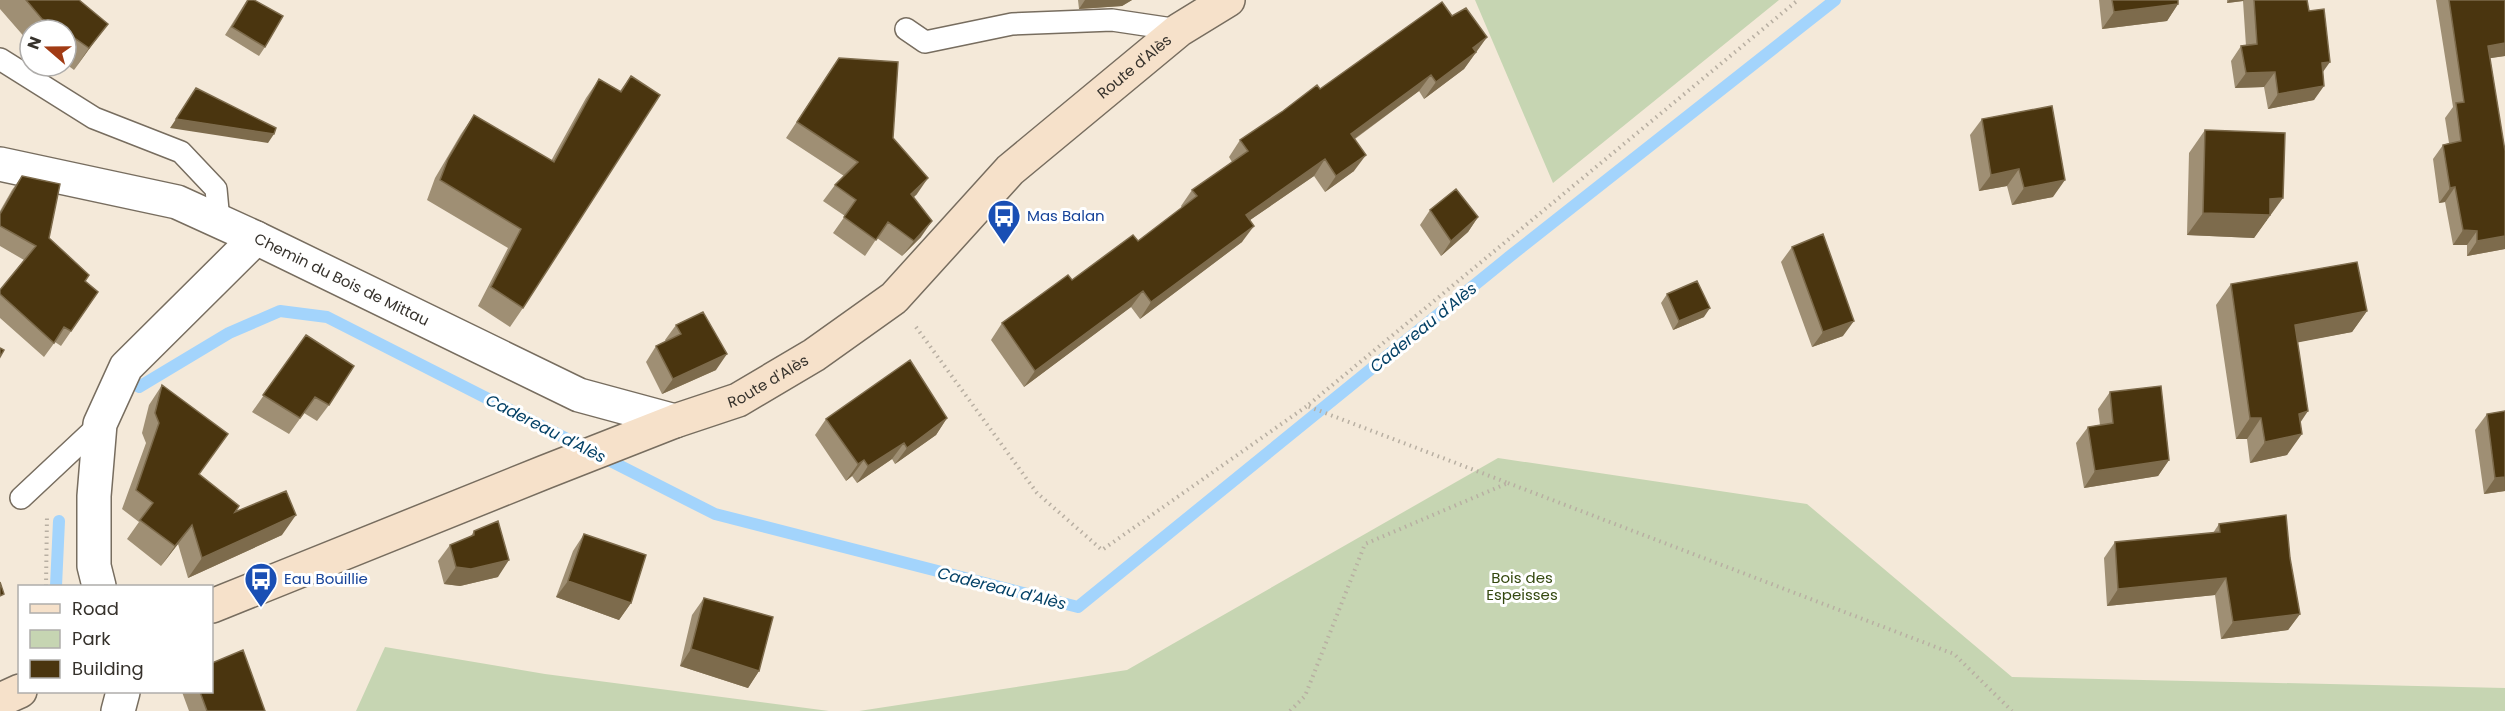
<svg xmlns="http://www.w3.org/2000/svg" width="2505" height="711" font-family="Poppins,sans-serif">
	<rect width="100%" height="100%" fill="#f4e9d9"/>
	<!-- green -->
	<path fill="#c6d5b2" d="M1475,0h304l-226,183z
		M1498,458l309,46 205,173 493,11v23h-1646l268,-41z
		M385,647l160,27 284,37h-473z"/>
	<g fill="none" stroke-linecap="round" stroke-linejoin="round">
		<!-- stream -->
		<path stroke="#a3d4fc" stroke-width="12" d="M139,387l90,-54 51,-22 47,6 388,197 363,93 431,-350 326,-257
			M56,586l3,-65"/>
		<defs>
			<path id="service" d="M906,29l19,13 87,-18 100,-4 67,10
				M0,59l94,59 87,34 35,37 3,32
				M21,498l79,-74"/>
			<g id="minor">
				<path id="s1" d="M0,164l177,38 79,36 323,157 96,26"/>
				<path d="M99,586l-5,-20v-70l6,-72 26,-57 130,-129"/>
				<path d="M118,711l5,-19"/>
			</g>
			<g id="secondary">
				<path id="s2" d="M212,606l333,-134 130,-51 63,-21 76,-45 80,-57 116,-128 169,-140 49,-30"/>
				<path d="M0,700l20,-9"/>
			</g>
		</defs>
		<!-- service casing -->
		<use href="#service" stroke="#776d5f" stroke-width="24"/>
		<!-- minor casing -->
		<use href="#minor" stroke="#776d5f" stroke-width="36"/>
		<!-- secondary casing -->
		<use href="#secondary" stroke="#776d5f" stroke-width="36"/>
		<!-- path -->
		<path stroke="#b8afa2" stroke-width="4" stroke-dasharray="1.5 4.5" stroke-linecap="butt" d="M916,327l121,166 65,57 205,-144
			M1508,483l446,171 58,57
			M46,586l1,-71
			M1290,711l15,-15 60,-152 143,-61 -201,-77 491,-406"/>
		<!-- service -->
		<use href="#service" stroke="#fff" stroke-width="21"/>
		<!-- minor -->
		<use href="#minor" stroke="#fff" stroke-width="33"/>
		<!-- secondary -->
		<use href="#secondary" stroke="#f6e1ca" stroke-width="33"/>
	</g>
	<!-- wall -->
	<path fill="#9f8f74" d="M0,0h79l13,45 -18,25 -8,-6v-34h-36v12l-3,-2 -27,-31z
		M247,0l18,47 -6,9 -34,-21z
		M1078,0h54l-10,6 -43,3z
		M2099,0h79v4l-11,17 -65,8z
		M2227,0h80l2,11 14,61 -9,28 -46,9 -4,-22 -29,1 -4,-27 10,-15h5l-3,-45 -16,2z
		M2436,0h69v56l-15,2 15,93v98l-38,7v-11h-14l-8,-43 -6,1 -6,-44 10,-14 6,-2 -4,-25 8,-11z
		M1452,16l35,21 -23,32 -40,30 -5,-8 -64,48 -1,32 -29,21 -11,-16 -64,44 -8,22 -102,77 -9,-12 -107,80 -33,-47 11,-17 136,-82 44,-33 -1,-2 11,-16 40,-28 -3,-5 11,-17 80,-51z
		M839,58l54,80 24,56 -3,3 7,40 -19,19 -25,-18 -12,18 -32,-23 12,-17 -22,-15 12,-16 9,-9 -58,-38z
		M631,76l-108,232 -13,19 -32,-21 30,-58 -81,-48 8,-22 26,-44 13,-19 77,46 35,-63 13,-19 21,12z
		M1982,119l71,78 -41,8 -5,-19 -28,5 -9,-56z
		M2205,130l62,91h-1l-12,17 -67,-3 2,-82z
		M22,176l27,62 36,43 13,11 -37,54 -6,-4 -11,15 -44,-39v-28l24,-30 -24,-14v-35l12,-21z
		M1430,210l48,7 -10,15 -27,24 -21,-31z
		M1792,247l51,89 -31,11 -31,-85z
		M2231,284l136,27 -15,21 -55,10 3,80 -13,33 -37,8 -3,-24h-11l-20,-134z
		M1667,294l37,23 -31,13 -12,-27z
		M676,325l40,45 -54,24 -16,-32 10,-16 10,-4 -1,-2z
		M306,335l23,70 -12,16 -13,-8 -15,21 -37,-22z
		M162,385l37,89 36,38 47,23 -94,43 -10,-34 -17,22 -34,-27 12,-17 -17,-13 24,-66 -4,-10 7,-28z
		M2110,392l59,68 -11,16 -74,12 -8,-45 12,-16 12,-2 -2,-16z
		M2487,414l18,77 -21,3 -9,-64z
		M947,418l-11,17 -41,29 -3,-5 -35,24 -5,-7 -6,5 -31,-46 11,-16z
		M2219,524l71,34 10,56 -12,16 -67,9 -6,-44 -108,11 -3,-48 11,-16 98,-9z
		M474,531l24,46 -38,9 -16,-2 -6,-23 12,-16 21,-9z
		M584,534l47,69 -12,17 -63,-23 17,-46z
		M704,598l55,73 -11,17 -68,-22 12,-51z
		M182,692h30l53,19h-76z"/>
	<!-- shaded-wall -->
	<path fill="#7d6b4c" d="M1085,0h47l-10,6 -43,3z
		M2229,0h15l-1,1 -16,2z
		M2178,4l-11,17 -65,8 12,-17z
		M108,24l-16,21 -18,25 15,-22z
		M1487,37l-23,32 -40,30 12,-17 37,-34z
		M2505,43v13l-27,4 10,-14z
		M2330,62l-10,14 2,-13z
		M2275,72l-11,15 -29,1 11,-15z
		M1431,75l-12,16 -80,59 12,-16z
		M2324,86l-10,14 -46,9 10,-15z
		M176,119l98,15 -6,9 -98,-15z
		M1366,155l-12,16 -29,21 11,-16z
		M1325,159l-11,17 -80,55 12,-16z
		M2019,169l-12,17 -28,5 12,-16z
		M928,178l-11,16 -17,15 11,-15z
		M2065,180l-12,17 -41,8 12,-17z
		M2455,187l-10,15 -6,1 11,-15z
		M2283,198l-29,40 -67,-3 16,-22 67,-14z
		M1478,217l-10,15 -27,24 10,-15z
		M932,221l-11,16 -19,19 12,-15z
		M1254,226l-12,16 -102,77 11,-17z
		M2463,230l14,1 -10,14h-14z
		M2505,236v13l-38,7 10,-15z
		M1143,291l-12,16 -107,80 11,-16z
		M1710,308l-6,9 -31,13 6,-9z
		M2367,311l-15,21 -72,14 15,-21z
		M1854,321l-11,15 -31,11 11,-15z
		M727,354l-11,16 -54,24 11,-15z
		M2308,411l-14,21 5,-18z
		M947,418l-11,17 -41,29 12,-16z
		M2250,418h11l-14,21h-11z
		M2302,434l-15,21 -37,8 15,-21z
		M904,443l-12,16 -35,24 11,-17z
		M864,460l-12,16 -6,5 12,-17z
		M2169,460l-11,16 -74,12 11,-17z
		M2505,477v14l-21,3 11,-16z
		M296,515l-14,20 -94,43 14,-20z
		M192,525l-14,19 -17,22 14,-20z
		M509,560l-11,17 -38,9 -16,-2 12,-17z
		M2226,578l-11,17 -108,11 11,-17z
		M568,581l63,22 -12,17 -63,-23z
		M2300,614l-12,16 -67,9 12,-17z
		M691,649l68,22 -11,17 -68,-22z"/>
	<!-- building -->
	<path fill="#4a350f" stroke="#7d6b4c" stroke-width="1.5" d="M26,0h53l29,24 -19,24 -23,-16v-2h-2l-22,-11z
		M248,0h6l29,16 -18,31 -33,-20z
		M2112,0h66v4l-64,8z
		M2254,0h53l2,11 15,-2 6,53 -8,1 2,23 -46,8 -3,-22 -29,1 -5,-27 16,-2z
		M2449,0h56v43l-17,3 17,105v85l-28,5v-10l-14,-1 -8,-43 -5,1 -7,-43 18,-4 -5,-38 8,-1z
		M1442,2l10,14 14,-8 21,29 -14,11 3,4 -40,30 -5,-7 -80,59 15,21 -30,21 -11,-17 -79,56 8,11 -103,76 -8,-11 -108,80 -33,-48 66,-48 4,5 61,-45 5,6 59,-45 -5,-6 56,-39 -8,-11 43,-29 34,-26 3,4z
		M839,58l59,4 -5,76 35,40 -17,16 21,27 -18,20 -26,-19 -12,18 -32,-23 12,-17 -21,-15 23,-23 -61,-40z
		M631,76l29,19 -137,213 -32,-21 30,-58 -81,-49 8,-21 26,-44 80,47 45,-83 22,13z
		M196,88l80,40 -2,6 -98,-15z
		M2052,106l13,74 -41,8 -5,-19 -28,6 -9,-56z
		M2205,130l80,3 -2,65 -13,1v16l-67,-2z
		M22,176l38,8 -11,54 40,37 -4,6 13,11 -27,39 -7,-4 -10,16 -54,-49v-4l36,-44 -36,-20v-12z
		M1456,189l22,28 -27,24 -21,-31z
		M1823,234l31,87 -31,11 -31,-85z
		M2357,262l10,49 -72,14 13,86 -9,3 3,20 -37,8 -4,-24h-11l-19,-134z
		M1697,281l13,27 -31,13 -12,-27z
		M703,312l24,42 -54,25 -17,-33 25,-12 -5,-9z
		M306,335l48,31 -25,39 -14,-8 -15,21 -37,-23z
		M0,348l4,2 -4,7z
		M910,360l37,58 -40,30 -3,-5 -36,23 -4,-6 -6,4 -32,-45z
		M162,385l66,49 -29,40 40,32 -4,6 51,-21 10,24 -94,43 -10,-33 -17,21 -35,-26 13,-17 -17,-13 23,-67 -4,-10z
		M2161,386l8,74 -74,11 -7,-44 25,-4 -3,-31z
		M2505,411v66l-10,1 -8,-64z
		M2286,515l4,43 10,56 -67,8 -7,-44 -108,11 -3,-47 105,-10 -1,-8z
		M498,521l11,39 -38,9 -15,-2 -6,-22 24,-10v-4z
		M584,534l62,21 -15,48 -63,-22z
		M0,582l4,12 -4,2z
		M704,598l69,19 -14,54 -68,-22z
		M243,650l22,61h-58l-7,-19h12v-29z"/>
	<!-- icons -->
	<defs>
		<symbol id="bus-pin" viewBox="-11 -11 22 30"><path d="M0 17L-7.5 6A9.5 9.5 0 1 1 7.5 6Z" fill="#1a4fb4" stroke="#fff"/><path d="M-5-6H5V4H4V6H2V4H-2V6H-4V4H-5ZM-3.5-4V0h7V-4ZM-3.5 1.2v1.5H-2V1.2ZM2 1.2v1.5H3.5V1.2Z" fill="#fff"/></symbol>
	</defs>
	<g fill-rule="evenodd">
		<use href="#bus-pin" x="985" y="197" width="38" height="52"/>
		<use href="#bus-pin" x="242" y="560" width="38" height="52"/>
	</g>
	<g text-anchor="middle" stroke-width="6" stroke-linejoin="round" paint-order="stroke">
		<!-- street labels -->
		<g font-size="15" fill="#36322c" stroke="#fff">
			<text dy="5" stroke="none"><textPath href="#s2" startOffset="1086">Route d'Alès</textPath></text>
			<text dy="5" stroke="none"><textPath href="#s1" startOffset="363">Chemin du Bois de Mittau</textPath></text>
			<text dy="5" stroke="none"><textPath href="#s2" startOffset="600">Route d'Alès</textPath></text>
		</g>
		<!-- transit labels -->
		<g font-size="15" fill="#164399" stroke="#fff" text-anchor="start">
			<text x="1027" y="221">Mas Balan</text>
			<text x="284" y="584">Eau Bouillie</text>
		</g>
		<!-- park labels -->
		<g font-size="15" fill="#34480f" stroke="#fff">
			<text x="1522" y="583">Bois des<tspan x="1522" dy="17">Espeisses</tspan></text>
		</g>
		<!-- water labels -->
		<g font-size="16" font-style="italic" fill="#044166" stroke="#fff">
			<text transform="translate(1423 327) rotate(-39)" y="6">Cadereau d'Alès</text>
			<text transform="translate(546 428) rotate(27)" y="6">Cadereau d'Alès</text>
			<text transform="translate(1002 588) rotate(14)" y="6">Cadereau d'Alès</text>
		</g>
	</g>
	<!-- legend -->
	<rect x="18" y="585" width="195" height="108" fill="#ffffff" stroke="#afadab" stroke-width="1.5"/>
	<rect x="30" y="604" width="30" height="9" fill="#f6e1ca" stroke="#afadab" stroke-width="1.5"/>
	<text x="72" y="615" font-size="18" fill="#36322c">Road</text>
	<rect x="30" y="630" width="30" height="18" fill="#c6d5b2" stroke="#afadab" stroke-width="1.5"/>
	<text x="72" y="645" font-size="18" fill="#36322c">Park</text>
	<rect x="30" y="660" width="30" height="18" fill="#4a350f" stroke="#afadab" stroke-width="1.5"/>
	<text x="72" y="675" font-size="18" fill="#36322c">Building</text>
	<!-- north arrow -->
	<g transform="translate(48 48) rotate(290)"><circle r="28" fill="#ffffff" stroke="#afadab" stroke-width="1.5"/>
	<path d="M0-4.5L10 22L0 15L-10 22Z" fill="#a13b14"/>
	<text y="-9" font-size="16" font-weight="bold" text-anchor="middle" fill="#36322c">N</text>
	</g>
</svg>
